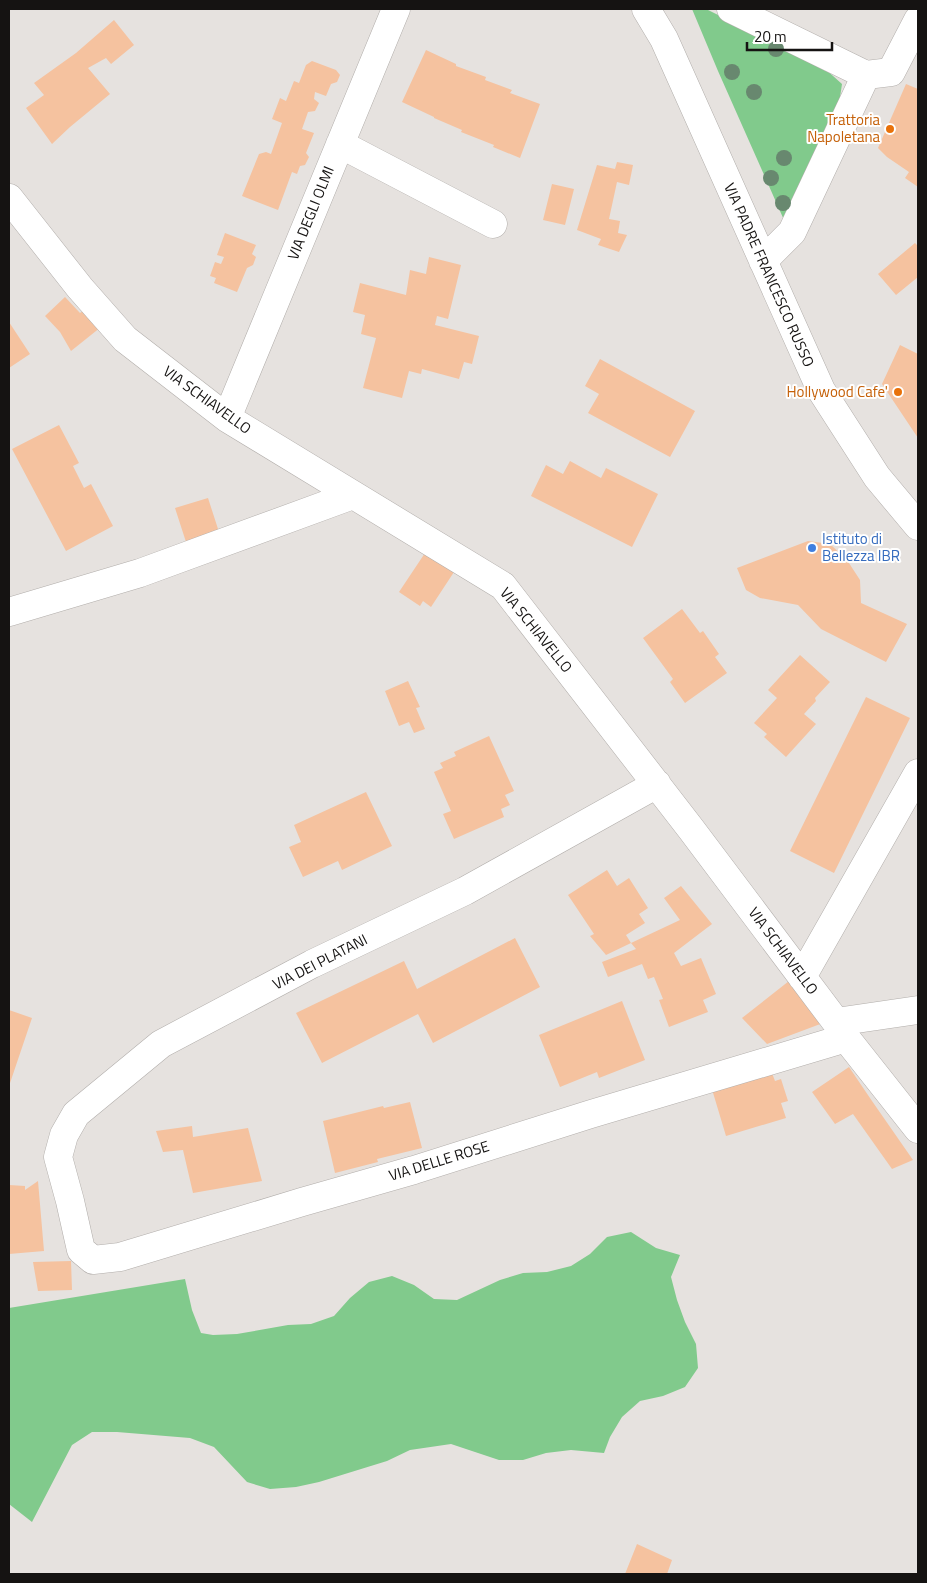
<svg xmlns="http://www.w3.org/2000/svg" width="927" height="1583" font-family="'Titillium Web',sans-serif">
	<rect width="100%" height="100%" fill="#e6e2df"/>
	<!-- green -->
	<path fill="#81ca8c" d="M692,9h14l117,58 19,17 -3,20 -55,116 -66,-149z
		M631,1232l25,16 24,7 -9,22 6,23 8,22 11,22 2,24 -13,19 -22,9 -23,5 -18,16 -12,20 -6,16 -33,-3 -25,3 -23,7h-24l-48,-16 -41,6 -23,11 -68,21 -23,5 -26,2 -23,-7 -33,-35 -24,-9 -73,-6h-25l-20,13 -40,77 -23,-18v-196l176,-29 7,31 9,23 12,2 24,-1 51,-9 23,-1 23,-8 16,-18 19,-16 23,-6 22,9 20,14 23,1 43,-20 23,-7 24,-1 24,-6 19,-12 17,-17z"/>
	<!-- building -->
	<path fill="#f5c29f" d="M114,20l20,25 -23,19 -5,-6 -18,10 22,26 -40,33 -18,17 -26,-36 18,-13 -10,-12 42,-30z
		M426,50l30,14v2l30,11 -1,3 27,10 -2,3 30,11 -20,54 -27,-11 1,-2 -33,-13 1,-2 -28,-12v-1l-32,-15z
		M312,61l24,9 4,5 -3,7 -6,2 -5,12 -11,-4 -1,7 5,4 -4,8 -7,1 -6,17 12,4 -8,20 3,4 -4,8 -5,1 -3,8 -5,-2 -14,38 -36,-14 17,-42 7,-2 5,2 11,-31 -10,-4 8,-21 6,3 8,-20 5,2 7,-18z
		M906,84l12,5v98l-13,-9 4,-6 -22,-15 -9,-9z
		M617,162l16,3 -4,20 -12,-3 -8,37 11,2 -2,12 9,2 -8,17 -21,-7 3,-6 -24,-9 20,-65 18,4z
		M552,184l22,5 -9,36 -22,-5z
		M225,233l31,12 -4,9 4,3 -3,8 -6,3 -10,24 -23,-9 2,-5 -6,-2 5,-14 6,2 3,-7 -7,-2z
		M915,243l3,3v31l-22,18 -18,-21z
		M429,257l32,8 -13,54 -11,-3 -2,9 44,11 -7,28 -8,-2 -5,17 -37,-10 -1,5 -12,-3 -7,27 -39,-10 13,-50 -15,-4 4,-19 -12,-3 7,-29 46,12 4,-25 16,4z
		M65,297l15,16 6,-4 15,18 -30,24 -11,-19 -15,-16z
		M9,322l21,32 -21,14z
		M900,345l18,9v84l-36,-54z
		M600,359l95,52 -25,46 -82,-44 11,-19 -14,-8z
		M59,425l20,38 -6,3 11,22 7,-4 22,42 -47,25 -54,-102z
		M570,461l31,17 5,-10 52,26 -26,53 -101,-51 15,-31 17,9z
		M208,498l11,34 -33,10 -11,-34z
		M808,541l22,3 17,16 13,20 1,23 46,21 -21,38 -65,-33 -23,-24 -38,-7 -14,-8 -9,-22z
		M425,553l29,19 -23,35 -8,-6 -3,5 -21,-14z
		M682,609l18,24 3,-2 16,23 -4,3 12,16 -42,30 -15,-21 3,-3 -30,-41z
		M800,655l30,27 -15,16 1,3 -12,13 12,10 -30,33 -22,-20 3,-3 -13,-11 23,-25 -9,-8z
		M408,681l12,26 -4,1 9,21 -11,4 -5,-11 -10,4 -14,-35z
		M866,697l44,21 -76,155 -44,-22z
		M489,736l25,55 -9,4 5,10 -9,4 3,8 -50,22 -11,-25 8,-3 -17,-39 9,-4 -3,-5 16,-7 -2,-4z
		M366,792l26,54 -50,24 -4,-9 -35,16 -14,-30 12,-5 -7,-17z
		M607,870l10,16 12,-8 19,30 -9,6 6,9 -19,12 5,8 -25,12 -16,-19 4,-2 -26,-39z
		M681,886l31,38 -38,29 7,13 20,-8 15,36 -13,6 5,12 -39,15 -10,-27 4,-1 -9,-22 -6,2 -6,-15 -34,13 -6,-15 34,-13 -5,-6 49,-23 -16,-22z
		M515,938l25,49 -107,56 -15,-29 -96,49 -26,-50 108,-52 13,28z
		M789,981l34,42 -56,21 -25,-26z
		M622,1001l23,59 -46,18 -2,-6 -37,15 -21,-52z
		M9,1010l23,8 -23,68z
		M849,1067l23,34 41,59 -21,9 -39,-55 -18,10 -23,-32z
		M770,1068l5,13 6,-2 7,22 -7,2 5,15 -60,18 -15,-50z
		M410,1102l12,46 -45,11 1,3 -43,11 -12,-52 60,-15 1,2z
		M192,1126l1,11 55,-9 14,53 -69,12 -10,-43 -20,2 -7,-21z
		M38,1181l6,70 -35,3v-69l16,1v4z
		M71,1261l1,29 -34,1 -5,-29z
		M637,1544l35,16 -5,14h-42z"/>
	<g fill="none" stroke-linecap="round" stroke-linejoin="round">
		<defs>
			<path id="minor" d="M646,9l18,30 157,351 56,87 41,49
				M731,9l135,66
				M866,75l25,-3 27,-52
				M340,144l153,80
				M9,198l71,90 45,51 102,79 276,168 188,243 145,193 10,16 72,91
				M763,261l29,-29 74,-157
				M227,418l169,-409
				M9,612l131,-39 213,-78
				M657,784l-192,107 -153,73 -151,80 -85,70 -12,21 -6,22 12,44 11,49 12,10 27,-3 182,-55 112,-32 177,-56 255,-76
				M802,977l116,-204
				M836,1022l82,-12"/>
		</defs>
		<!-- minor casing -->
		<use href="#minor" stroke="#b2aeab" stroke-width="29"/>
		<!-- minor -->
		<use href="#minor" stroke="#fff" stroke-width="28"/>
	</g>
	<!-- trees -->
	<g fill="#68886f">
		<circle cx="776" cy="49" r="8"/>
		<circle cx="732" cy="72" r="8"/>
		<circle cx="754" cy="92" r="8"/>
		<circle cx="784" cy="158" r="8"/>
		<circle cx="771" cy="178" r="8"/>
		<circle cx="783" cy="203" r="8"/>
	</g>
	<!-- markers -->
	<g fill="#e8710a" stroke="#fff" stroke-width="2">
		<circle cx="890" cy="129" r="5"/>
		<circle cx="898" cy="392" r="5"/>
	</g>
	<circle fill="#3f7fe0" stroke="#fff" stroke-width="2" cx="812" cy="548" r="5"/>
	<g text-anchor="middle" stroke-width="4" stroke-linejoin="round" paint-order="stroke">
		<!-- food labels -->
		<g font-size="15" fill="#c56008" stroke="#fff" text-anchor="end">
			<text x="880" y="125">Trattoria<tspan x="880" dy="17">Napoletana</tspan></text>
			<text x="888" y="397">Hollywood Cafe'</text>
		</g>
		<!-- street labels -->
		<g font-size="15" fill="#151312" stroke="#fff">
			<text transform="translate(311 213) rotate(-68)" y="5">VIA DEGLI OLMI</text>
			<text transform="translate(769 275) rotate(66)" y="5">VIA PADRE FRANCESCO RUSSO</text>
			<text transform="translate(207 400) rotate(36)" y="5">VIA SCHIAVELLO</text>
			<text transform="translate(536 630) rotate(51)" y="5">VIA SCHIAVELLO</text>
			<text transform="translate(783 951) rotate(53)" y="5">VIA SCHIAVELLO</text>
			<text transform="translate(320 962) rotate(-27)" y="5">VIA DEI PLATANI</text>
			<text transform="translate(439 1161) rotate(-17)" y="5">VIA DELLE ROSE</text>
		</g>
		<!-- shop labels -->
		<g font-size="15" fill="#366cbe" stroke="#fff" text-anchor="start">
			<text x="822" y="544">Istituto di<tspan x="822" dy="17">Bellezza IBR</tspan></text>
		</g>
	</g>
	<!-- border -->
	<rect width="927" height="1583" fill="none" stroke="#151312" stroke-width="20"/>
	<!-- scale -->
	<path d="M747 42v8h85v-8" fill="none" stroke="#151312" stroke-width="2.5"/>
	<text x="754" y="42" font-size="15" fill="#151312" stroke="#ffffff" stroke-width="4" paint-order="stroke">20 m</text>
</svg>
